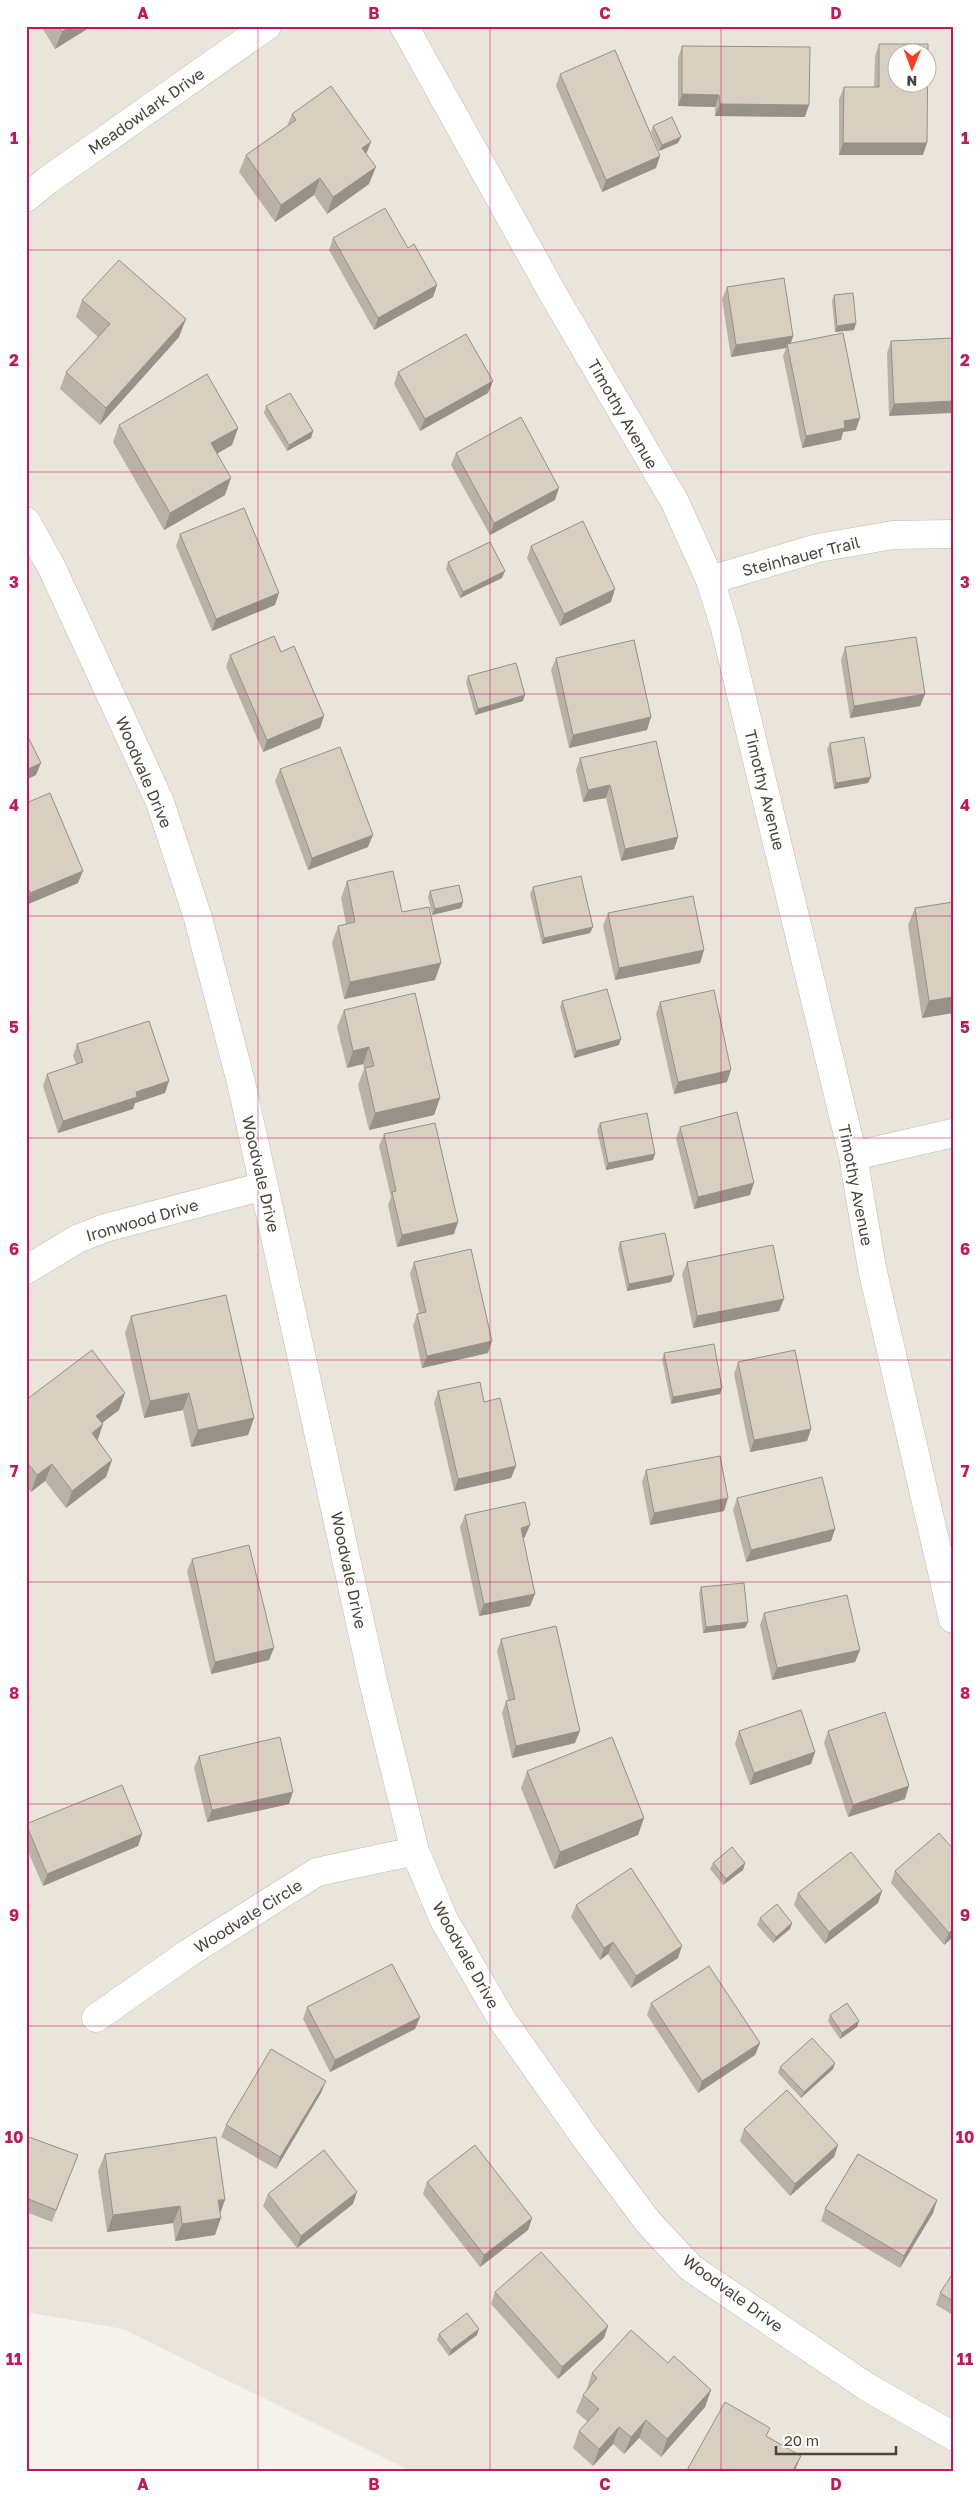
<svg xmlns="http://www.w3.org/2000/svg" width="979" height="2498" font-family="'Golos Text',sans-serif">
	<rect width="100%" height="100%" fill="#f6f3ec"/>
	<!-- residential -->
	<path fill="#eae5da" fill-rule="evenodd" d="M26,26h927v2446h-540l-290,-143 -97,-17zM896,52h30v30h-30z"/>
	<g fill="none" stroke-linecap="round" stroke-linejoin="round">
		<defs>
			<path id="minor" d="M404,26l149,268 122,208 35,78 15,48 128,528 19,112 81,351
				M26,198l22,-18 219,-154
				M26,521l26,47 108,234 38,116 43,164 132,599 42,170 29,69 57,98 83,118 64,86 43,46 176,119 86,49
				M710,580l108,-32 75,-13 60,-1
				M853,1156l100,-23
				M26,1270l51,-31 28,-11 159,-42
				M96,2018l94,-66 127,-80 98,-21"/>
		</defs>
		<!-- minor casing -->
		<use href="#minor" stroke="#c2bbae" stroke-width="29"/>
		<!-- minor -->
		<use href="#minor" stroke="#fff" stroke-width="28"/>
	</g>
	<!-- wall -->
	<path fill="#bab2a6" d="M41,26h51l-37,23z
		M879,44l44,111h-84v-56l5,-12h30l1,-31z
		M682,46l123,71 -90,-1v-9l-37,-1v-48z
		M560,74l96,94 -54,24 -46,-106z
		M292,114l79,28 -5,12 3,30 -42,30 -13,-19 -39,27 -36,-50 7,-17 41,-29z
		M653,126l25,17 -19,8 -8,-19z
		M333,238l75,10 29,37 -4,12 -59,33 -45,-80z
		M727,287l66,49 -2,7 65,87 -13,2 -2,8 -39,8 -19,-92 3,-8 -55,9 -9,-58z
		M834,295l22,28 -2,7 -19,2 -3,-31z
		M82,300l97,37 -79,88 -40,-36 6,-17 32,-35 -22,-20z
		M953,338l-64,78 -2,-63 4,-12z
		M398,372l95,9 -5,12 -68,38 -26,-47z
		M266,406l47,25 -2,7 -24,13 -23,-38z
		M119,425l119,3 -6,17 -15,9 8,41 -61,35 -51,-88z
		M456,453l99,47 -65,35 -39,-70z
		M180,534l95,71 -63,26 -36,-85z
		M531,546l80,56 -51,24 -33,-68z
		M448,562l54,16 -42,20 -14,-29z
		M845,647l80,47 -5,12 -70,12 -9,-58z
		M281,652l39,76 -57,24 -37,-85 4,-12z
		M556,658l91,72 -78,18 -18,-78z
		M468,676l55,25 -48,14 -9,-33z
		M830,743l41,34 -3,6 -34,6 -7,-40z
		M580,758l98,79 -4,12 -53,12 -15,-63 -23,4 -7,-32z
		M280,769l88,78 -60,23 -33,-89z
		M26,803l52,80 -52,22z
		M347,881l88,99 -91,19 -12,-56 6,-17 8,-2 -5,-26z
		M533,887l57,46 -48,11 -12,-50z
		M430,891l33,11 -2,6 -29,7 -4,-18z
		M915,908l38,105 -31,5 -14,-93z
		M608,913l96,37 -4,13 -85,17 -12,-54z
		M562,1001l57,44 -45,13 -14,-51z
		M660,1002l67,80 -53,12 -18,-80z
		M344,1010l96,88 -6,17 -65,15 -11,-45 6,-16 -1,-5 -16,4 -10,-41z
		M77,1044l88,49 -30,10 -2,6 -75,24 -15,-47 4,-12 29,-10 -3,-8z
		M600,1123l53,37 -47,10 -9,-40z
		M680,1127l70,68 -56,14 -18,-70z
		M384,1134l70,100 -57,13 -9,-42 3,-8 -12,-51z
		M620,1242l54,33 -3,7 -44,9 -9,-42z
		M414,1262l74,91 -66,15 -9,-42 4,-12 2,-1 -9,-39z
		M687,1262l92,49 -86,17 -11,-54z
		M131,1316l123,102 -6,17 -57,12 -8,-37 -39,8 -19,-85z
		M664,1353l58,35 -2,6 -49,10 -9,-45z
		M738,1362l73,67 -4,12 -57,11 -16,-78z
		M438,1391l46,11 32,64 -5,12 -57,13 -20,-88z
		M125,1393l-6,17 -17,13 1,1 -6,16 15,20 -6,17 -40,31 -21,-27 -14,11 -5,-6v-86z
		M646,1470l78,41 -74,14 -8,-43z
		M737,1498l98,31 -4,12 -85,21 -13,-52z
		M465,1515l60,22 -2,1 7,68 -51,10 -19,-89z
		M192,1559l82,89 -5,12 -58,14 -24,-103z
		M701,1587l47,35 -3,6 -42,5 -4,-39z
		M764,1613l96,37 -5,12 -83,18 -12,-55z
		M501,1639l74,104 -63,15 -10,-45 4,-12 2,-1 -11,-49z
		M739,1731l76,21 -4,12 -61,21 -15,-41z
		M828,1731l77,68 -57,18 -24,-74z
		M199,1756l90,48 -82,18 -13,-54z
		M527,1771l117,47 -6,17 -84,34 -33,-81z
		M26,1824l116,10 -4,12 -95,40 -17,-39z
		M953,1849v88l-9,8 -53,-62 4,-12z
		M713,1863h32l-2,7 -20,15 -13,-16z
		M882,1891l-4,12 -53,41 -31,-39 4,-12z
		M576,1905l102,53 -47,30 -23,-34 -8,6 -29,-43z
		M760,1918l32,5 -2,6 -17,14 -16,-18z
		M651,2003l109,40 -5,12 -57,38 -51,-78z
		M307,2007l113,10 -5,12 -85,43 -27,-53z
		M830,2015l27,12 -17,12 -12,-18z
		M835,2063l-2,6 -32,29 -23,-25 2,-6z
		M321,2093l-45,76 -55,-32 5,-12z
		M744,2129l94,16 -4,12 -44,39 -50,-55z
		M26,2136l52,19 -26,67 -26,-10z
		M105,2154l115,59 -5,22 -40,6 -2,-18 -66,9 -9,-61z
		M427,2182l105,36 -4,12 -48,37 -57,-73z
		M268,2194l85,10 -56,44 -34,-42z
		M937,2200l-4,13 -33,55 -79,-47 4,-12z
		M953,2273v42l-17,-10 4,-12z
		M495,2292l109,46 -46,41 -67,-75z
		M439,2334l38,1 -28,21 -12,-16z
		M668,2363l43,27 -6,17 -44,50 -22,-19 -15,16 -11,-10 -20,22 -20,-18 6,-17 9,-9 -12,-10 7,-17 3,-4 6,-18z"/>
	<!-- shaded-wall -->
	<path fill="#979187" d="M70,26h22l-37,23 7,-17z
		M682,94l37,1 -4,12 -37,-1z
		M720,104l89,1 -4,12 -90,-1z
		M681,137l-3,6 -19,8 3,-6z
		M371,142l-7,17 -2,-11z
		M843,143h84l-4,12h-84z
		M660,156l-4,12 -54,24 4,-12z
		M376,167l-7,17 -42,30 6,-17z
		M320,178l-6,17 -39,27 6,-17z
		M437,285l-4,12 -59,33 4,-12z
		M186,319l-7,18 -79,88 6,-17z
		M856,323l-2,7 -19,2 2,-6z
		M793,336l-4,12 -2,-4 -1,4 -55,9 5,-12z
		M493,381l-5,12 -68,38 5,-12z
		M953,401v12l-64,3 5,-12z
		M860,418l-4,12 -13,2 -2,8 -39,8 4,-12 38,-15z
		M238,428l-6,17 -27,15 6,-17z
		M313,431l-2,7 -24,13 2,-6z
		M231,478l-6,17 -61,35 6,-17z
		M559,488l-4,12 -65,35 4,-12z
		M505,571l-3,7 -42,20 3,-6z
		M615,589l-4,13 -51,24 4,-12z
		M279,593l-4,12 -63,26 4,-12z
		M925,694l-5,12 -70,12 4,-12z
		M525,695l-2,6 -48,14 3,-6z
		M324,716l-4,12 -57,24 4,-12z
		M651,717l-4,13 -78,18 4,-13z
		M41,763l-5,12 -10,5v-10z
		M871,777l-3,6 -34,6 2,-6z
		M610,785l-4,13 -23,4 5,-12z
		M373,835l-5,12 -60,23 4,-12z
		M678,837l-4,12 -53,12 4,-12z
		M83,871l-5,12 -52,22 4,-12z
		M463,902l-2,6 -29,7 3,-6z
		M593,927l-3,6 -48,11 2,-6z
		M704,950l-4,13 -85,17 4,-12z
		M441,963l-6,17 -91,19 6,-17z
		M953,997v16l-31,5 7,-17z
		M621,1039l-2,6 -45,13 2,-7z
		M369,1047l-6,17 -16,4 6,-17z
		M731,1070l-4,12 -53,12 4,-12z
		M169,1081l-4,12 -30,10 -2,6 -75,24 5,-12 73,-29z
		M440,1098l-6,17 -65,15 6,-17z
		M655,1154l-2,6 -47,10 2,-7z
		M754,1183l-4,12 -56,14 4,-12z
		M458,1222l-4,12 -57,13 5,-12z
		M674,1275l-3,7 -44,9 2,-7z
		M784,1299l-5,12 -86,17 4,-12z
		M492,1341l-4,12 -66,15 5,-12z
		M722,1388l-2,6 -49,10 2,-7z
		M125,1393l-6,17 -30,23 7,-17z
		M189,1393l-6,17 -39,8 6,-17z
		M254,1418l-6,17 -57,12 7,-17z
		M103,1424l-6,18 -5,-9z
		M811,1429l-4,12 -57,11 4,-12z
		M112,1460l-6,17 -40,31 6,-17z
		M52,1464l-7,17 -14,11 6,-17z
		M516,1466l-5,12 -57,13 4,-12z
		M728,1498l-4,13 -74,14 4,-12z
		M530,1525l-5,12 -9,3 5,-12z
		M835,1529l-4,12 -85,21 5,-12z
		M535,1594l-5,12 -51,10 5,-12z
		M748,1622l-3,6 -42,5 3,-6z
		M274,1648l-5,12 -58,14 4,-12z
		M860,1650l-5,12 -83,18 5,-12z
		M580,1731l-5,12 -63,15 4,-12z
		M815,1752l-4,12 -61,21 4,-12z
		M909,1786l-4,13 -57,18 5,-12z
		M293,1792l-4,12 -82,18 5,-12z
		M644,1818l-6,17 -84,34 6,-17z
		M142,1834l-4,12 -95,40 4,-12z
		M745,1863l-2,7 -20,15 3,-6z
		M882,1891l-4,12 -53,41 4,-12z
		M792,1923l-2,6 -17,14 3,-6z
		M953,1929v8l-9,8 5,-12z
		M613,1942l-5,12 -8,6 4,-12z
		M682,1946l-4,12 -47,30 5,-12z
		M420,2017l-5,12 -85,43 5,-12z
		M859,2021l-2,6 -17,12 2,-6z
		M760,2043l-5,12 -57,38 4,-12z
		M835,2063l-2,6 -32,29 3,-6z
		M326,2081l-5,12 -45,76 4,-12z
		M838,2145l-4,12 -44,39 5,-12z
		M357,2192l-4,12 -56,44 4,-12z
		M218,2200h7l-6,17z
		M937,2200l-4,13 -33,55 4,-12z
		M180,2206l-7,17 -66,9 6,-17z
		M221,2218l-6,17 -40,6 7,-17z
		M532,2218l-4,12 -48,37 4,-12z
		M608,2326l-4,12 -46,41 4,-12z
		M479,2329l-2,6 -28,21 2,-6z
		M711,2390l-6,17 -44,50 6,-18z
		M646,2420l-7,18 -15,16 7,-17z
		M619,2427l-6,17 -20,22 6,-17z
		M801,2456l-5,12 -2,4h-2z"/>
	<!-- building -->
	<path fill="#d8cfc1" stroke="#979187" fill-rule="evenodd" d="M58,26h12l-8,6z
		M879,44h49l-1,99h-84l1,-56h35zM896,52h30v30h-30z
		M682,46l128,1 -1,58 -89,-1 -1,-9 -37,-1z
		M615,50l45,106 -54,24 -46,-106z
		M331,86l40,56 -9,6 14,19 -43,30 -13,-19 -39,27 -35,-50 50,-35 -4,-6z
		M672,117l9,20 -19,8 -9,-19z
		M385,208l23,40 6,-4 23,41 -59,33 -45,-80z
		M119,260l67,59 -80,89 -40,-36 44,-48 -28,-24z
		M784,278l9,58 -57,9 -9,-58z
		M853,293l3,30 -19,3 -3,-31z
		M843,333l17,85 -16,3 1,7 -39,8 -19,-92z
		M466,334l27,47 -68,38 -27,-47z
		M953,338v63l-59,3 -3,-63z
		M207,374l31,54 -27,15 20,35 -61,35 -51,-88z
		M290,393l23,38 -24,14 -23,-39z
		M521,417l38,71 -65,35 -38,-70z
		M244,508l35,85 -63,26 -36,-85z
		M583,521l32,68 -51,25 -33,-68z
		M490,542l15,29 -42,21 -15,-30z
		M274,636l7,16 13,-6 30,70 -57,24 -37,-85z
		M916,637l9,57 -71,12 -9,-59z
		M634,640l17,77 -78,18 -17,-77z
		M516,663l9,32 -47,14 -10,-33z
		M26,733l15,30 -15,7z
		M864,737l7,40 -35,6 -6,-40z
		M656,741l22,96 -53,12 -15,-64 -22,5 -8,-32z
		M340,747l33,88 -61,23 -32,-89z
		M50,793l33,78 -53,22 -4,-10v-80z
		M393,871l9,41 27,-5 12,56 -91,19 -12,-56 17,-4 -8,-41z
		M581,876l12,51 -49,11 -11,-51z
		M459,885l4,17 -28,7 -5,-18z
		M693,896l11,54 -85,18 -11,-55z
		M953,902v95l-24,4 -14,-93z
		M607,989l14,50 -45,12 -14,-50z
		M714,990l17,80 -53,12 -18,-80z
		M415,993l25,105 -65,15 -10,-45 9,-2 -5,-19 -16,4 -9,-41z
		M149,1021l20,60 -33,11 1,5 -74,24 -16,-47 36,-12 -6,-18z
		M737,1112l17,71 -56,14 -18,-70z
		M647,1113l8,41 -47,9 -8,-40z
		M435,1123l23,99 -56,13 -10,-43 4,-1 -12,-57z
		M665,1233l9,42 -45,9 -9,-42z
		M773,1245l11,54 -87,17 -10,-54z
		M471,1249l21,92 -65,15 -10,-42 9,-2 -12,-50z
		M226,1295l28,123 -56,12 -9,-37 -39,8 -19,-85z
		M714,1344l8,44 -49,9 -9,-44z
		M92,1350l33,43 -29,23 7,8 -11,9 20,27 -40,31 -20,-27 -15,11 -11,-14v-61z
		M795,1350l16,79 -57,11 -16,-78z
		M480,1382l4,20 16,-4 16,68 -58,13 -20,-88z
		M720,1456l8,42 -74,15 -8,-43z
		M822,1477l13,52 -84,21 -14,-52z
		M525,1502l5,23 -9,3 14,66 -51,10 -19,-89z
		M249,1545l25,103 -59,14 -23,-103z
		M744,1583l4,39 -42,5 -5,-40z
		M847,1595l13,55 -83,18 -13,-55z
		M556,1626l24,105 -64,15 -10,-45 9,-2 -14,-60z
		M801,1710l14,42 -61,21 -15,-42z
		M885,1712l24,74 -56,19 -25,-74z
		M280,1737l13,55 -81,18 -13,-54z
		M612,1737l32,81 -84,34 -33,-81z
		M122,1785l20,49 -95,40 -21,-50z
		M939,1833l14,16v80l-4,4 -54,-62z
		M732,1847l13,16 -19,16 -13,-16z
		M851,1852l31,39 -53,41 -31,-39z
		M631,1868l51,78 -46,30 -23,-34 -9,6 -28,-43z
		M777,1904l15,19 -16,14 -16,-19z
		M392,1964l28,53 -85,43 -28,-53z
		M709,1966l51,77 -58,38 -51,-78z
		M847,2003l12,18 -17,12 -12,-18z
		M812,2038l23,25 -31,29 -24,-25z
		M271,2049l55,32 -46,76 -54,-32z
		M787,2090l51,55 -43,39 -51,-55z
		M26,2136l52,19 -22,55 -30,-12z
		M216,2137l9,63h-7l3,18 -39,6 -2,-18 -67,9 -8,-61z
		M475,2145l57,73 -48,37 -57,-73z
		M324,2150l33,42 -56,44 -33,-42z
		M858,2154l79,46 -33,56 -79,-47z
		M541,2252l67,74 -46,41 -67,-75z
		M953,2273v28l-13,-8z
		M467,2313l12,16 -28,21 -12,-16z
		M631,2330l37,33 6,-7 37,34 -44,49 -21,-19 -15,17 -12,-10 -20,22 -20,-18 20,-22 -16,-14 14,-17 -5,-5z
		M725,2402l45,26 -4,8 35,20 -9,16h-106z"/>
	<!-- grid -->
	<path fill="none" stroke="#c2185b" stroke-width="1" stroke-opacity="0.55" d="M258,26v2446M490,26v2446M721,26v2446M26,250h927M26,472h927M26,694h927M26,916h927M26,1138h927M26,1360h927M26,1582h927M26,1804h927M26,2026h927M26,2248h927"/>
	<g text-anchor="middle" stroke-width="4" stroke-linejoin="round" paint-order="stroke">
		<!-- street labels -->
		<g font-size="16" fill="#4b4439" stroke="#fff">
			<text transform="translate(146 111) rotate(-35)" y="6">Meadowlark Drive</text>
			<text transform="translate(623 414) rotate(60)" y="6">Timothy Avenue</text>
			<text transform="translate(801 556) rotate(-14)" y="6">Steinhauer Trail</text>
			<text transform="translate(144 772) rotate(67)" y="6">Woodvale Drive</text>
			<text transform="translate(765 790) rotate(76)" y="6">Timothy Avenue</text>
			<text transform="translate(261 1174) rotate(77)" y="6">Woodvale Drive</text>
			<text transform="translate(856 1185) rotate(79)" y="6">Timothy Avenue</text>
			<text transform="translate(142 1220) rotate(-16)" y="6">Ironwood Drive</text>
			<text transform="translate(349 1570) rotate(78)" y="6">Woodvale Drive</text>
			<text transform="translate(248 1916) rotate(-32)" y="6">Woodvale Circle</text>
			<text transform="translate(466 1955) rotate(61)" y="6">Woodvale Drive</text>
			<text transform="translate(733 2293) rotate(36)" y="6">Woodvale Drive</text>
		</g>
	</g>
	<!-- border -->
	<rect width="979" height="2498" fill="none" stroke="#ffffff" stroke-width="55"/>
	<!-- north arrow -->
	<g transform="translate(912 68) rotate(181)"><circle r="24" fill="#ffffff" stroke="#b7b4b0"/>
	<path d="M0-4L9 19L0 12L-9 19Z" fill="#fc3f1d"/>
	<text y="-8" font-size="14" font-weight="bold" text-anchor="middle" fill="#4b4439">N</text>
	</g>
	<!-- scale -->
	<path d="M776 2446v8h120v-8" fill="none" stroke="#4b4439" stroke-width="2.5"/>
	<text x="784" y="2446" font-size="15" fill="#4b4439" stroke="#ffffff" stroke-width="4" paint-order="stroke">20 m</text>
	<rect x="28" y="28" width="924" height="2442" fill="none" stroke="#c2185b" stroke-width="2"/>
	<g font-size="16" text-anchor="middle" font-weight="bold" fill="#c2185b">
		<text x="143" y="19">A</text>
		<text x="374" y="19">B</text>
		<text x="605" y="19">C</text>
		<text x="836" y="19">D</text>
		<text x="14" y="144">1</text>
		<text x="965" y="144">1</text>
		<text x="14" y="366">2</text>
		<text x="965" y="366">2</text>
		<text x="14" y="588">3</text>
		<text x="965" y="588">3</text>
		<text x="14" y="811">4</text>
		<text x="965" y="811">4</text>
		<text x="14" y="1033">5</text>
		<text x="965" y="1033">5</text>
		<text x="14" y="1255">6</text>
		<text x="965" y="1255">6</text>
		<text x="14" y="1477">7</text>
		<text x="965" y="1477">7</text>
		<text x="14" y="1699">8</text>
		<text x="965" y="1699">8</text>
		<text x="14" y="1921">9</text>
		<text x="965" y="1921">9</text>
		<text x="14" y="2143">10</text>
		<text x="965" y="2143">10</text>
		<text x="14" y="2365">11</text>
		<text x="965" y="2365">11</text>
		<text x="143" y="2490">A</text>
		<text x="374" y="2490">B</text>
		<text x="605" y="2490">C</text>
		<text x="836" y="2490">D</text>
	</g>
</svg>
